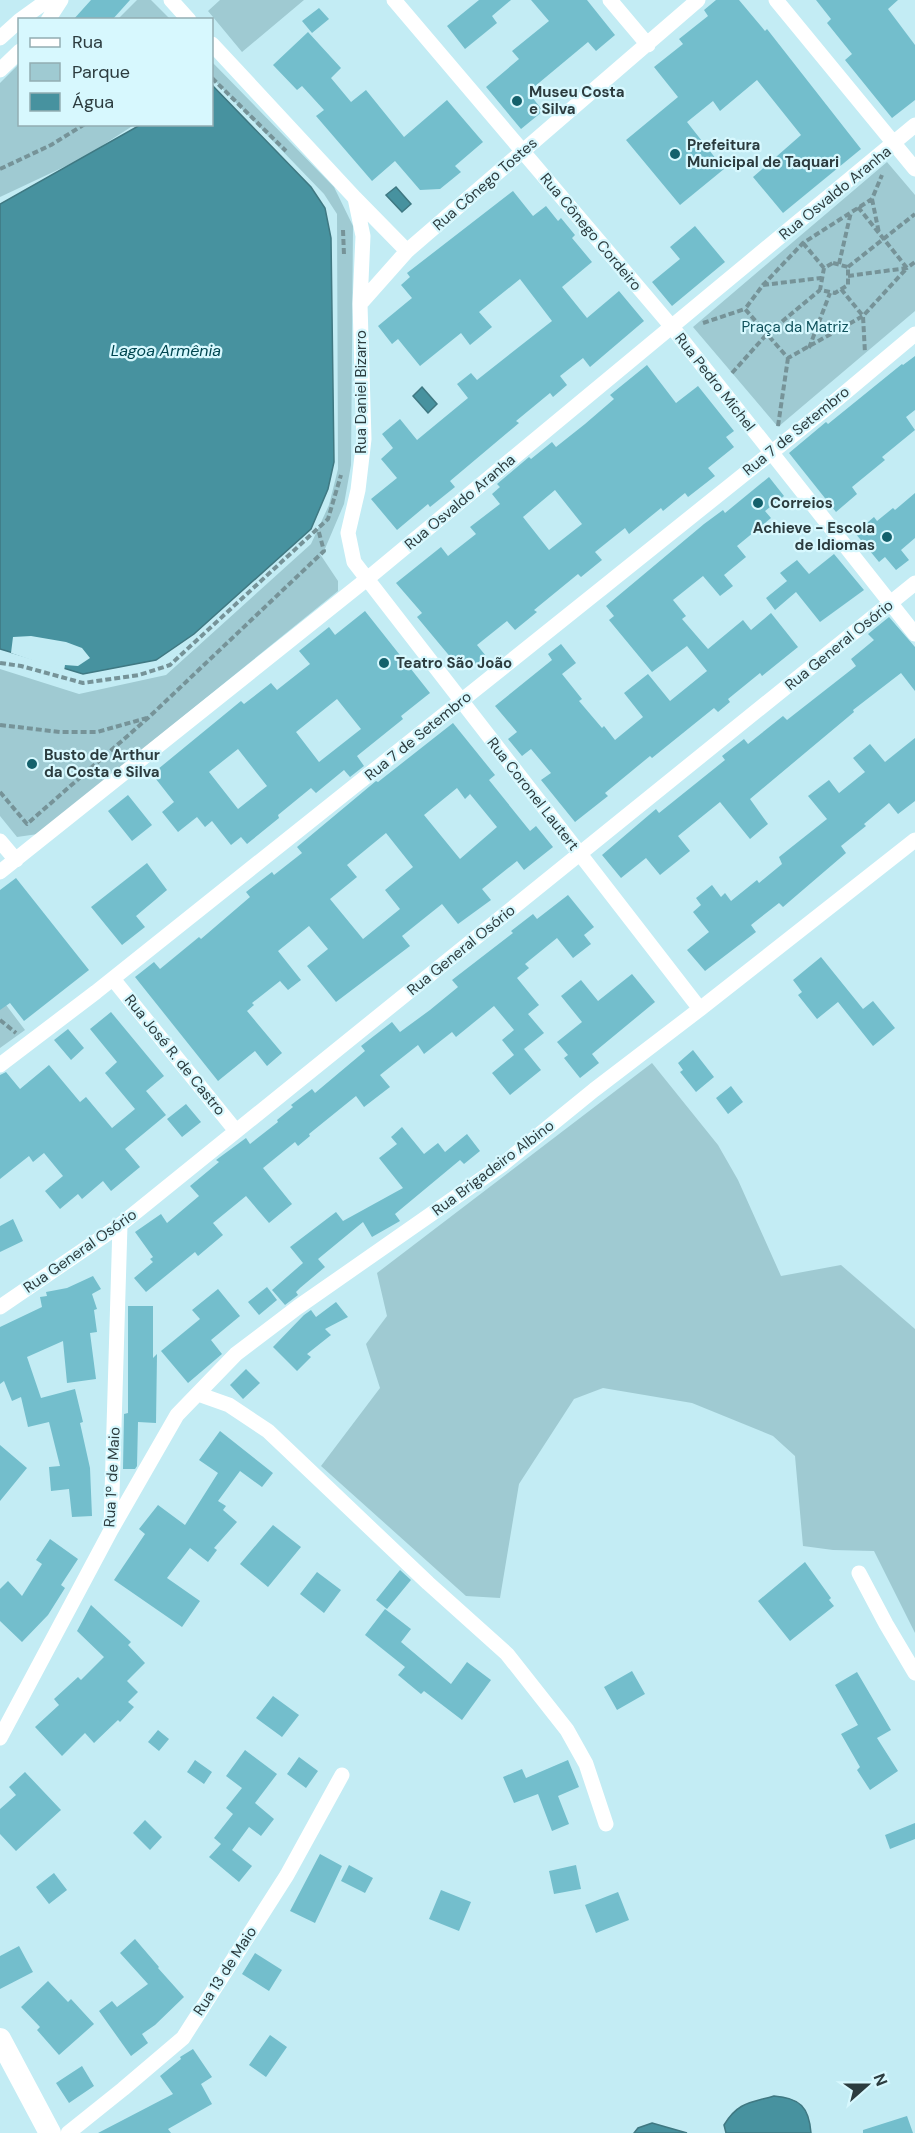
<svg xmlns="http://www.w3.org/2000/svg" width="915" height="2133" font-family="'DM Sans',sans-serif">
	<rect width="100%" height="100%" fill="#c3ecf4"/>
	<!-- green -->
	<path fill="#9fcad2" d="M137,0h14l19,19h-52z
		M220,0h84l-62,52 -34,-41z
		M212,62l122,125 19,39 -2,239 -7,39 -20,47 -4,3 18,27v10l-300,243 -21,3 -17,-21v-147l79,25 87,-19 145,-131 18,-39 9,-36 -1,-255 -13,-20 -112,-116z
		M19,64l1,60 114,1 -51,33 -83,39v-114z
		M887,162l28,33v116l-137,116 -85,-100z
		M0,997l25,33 -25,18z
		M652,1063l66,82 20,35 43,96 60,-11 74,64v304l-41,-82 -41,-1 -30,-4 -8,-90 -22,-20 -81,-33 -89,-15 -29,11 -55,85 -19,114 -34,-2 -145,-130 59,-78 -14,-44 21,-28 -10,-43z"/>
	<!-- water -->
	<path fill="#47929f" stroke="#3f7882" stroke-width="1.5" d="M213,86l98,101 14,21 6,30 3,224 -6,27 -17,40 -117,105 -38,26 -73,14 -83,-25v-445l140,-79 72,-1z
		M396,187l15,17 -9,8 -16,-17z
		M422,387l15,17 -9,9 -15,-17z
		M774,2096c26,2 35,11 37,37h-85l-2,-8c14,-23 26,-22 50,-29z
		M652,2123l35,10h-53l4,-5z"/>
	<!-- pier -->
	<path fill="#c3ecf4" d="M31,636l35,6 16,6 8,10 -12,8 -13,-1 -1,6 -53,-18 2,-16z"/>
	<!-- building -->
	<path fill="#73becc" fill-rule="evenodd" d="M91,0h39l-18,20h-39z
		M479,0h32l-19,16 5,7 -32,26 -18,-23z
		M531,0h56l28,35 -19,16 -8,-9 -60,50 15,19 -22,18 -35,-42 33,-28 -7,-8 37,-30z
		M716,0h23l26,31 2,-2 94,120 -78,64 -30,-36 48,-42 -44,-55 -37,31 -7,-10 -26,21 37,47 -44,36 -54,-65 52,-43 -24,-30 29,-23 -4,-5 29,-23 -4,-6z
		M816,0h82l-10,9 27,36v55l-23,18 -47,-58 7,-6 -25,-31 4,-4z
		M319,8l10,11 -17,14 -10,-12z
		M308,32l33,36 -10,10 20,24 15,-12 38,47 43,-37 36,42 -28,24 6,6 -21,17 -20,1 -25,-29 -23,20 -56,-65 8,-6 -22,-24 -5,4 -24,-25z
		M513,191l20,25 13,-10 12,15 3,-3 14,17 -3,3 20,24 -30,25 25,31 32,-27 25,30 -54,46 -7,-9 -23,18 7,9 -14,12 -3,-4 -34,28 3,2 -69,58 5,6 -25,20 -2,-3 -31,26 -26,-31 26,-21 -16,-19 12,-11 -11,-14 18,-15 17,21 51,-42 -11,-14 14,-11 6,7 75,-59 -32,-42 -41,33 13,15 -22,18 -9,-12 -41,33 -22,-27 -6,5 -14,-18 34,-28 -11,-13 9,-8 -3,-4z
		M695,226l30,36 -53,44 -20,-24 28,-23 -10,-12z
		M915,356v54l-9,7 9,13 -33,27 3,3 -33,27 5,7 -21,18 -47,-59 37,-31 2,2 74,-60 1,1z
		M647,365l29,38 22,-17 36,45 -8,6 8,10 -26,21 7,8 -27,21 -3,-4 -22,18 -2,-3 -32,26 -4,-6 -30,24 7,8 -21,17 -3,-3 -44,36 3,2 -22,18 -8,-9 -30,24 9,11 -16,13 -7,-9 -6,5 -40,-48 5,-4 -26,-30 45,-36 7,9 28,-22 -6,-7 30,-23 -8,-10 8,-7 -3,-3 32,-27 2,2 21,-17 4,5 29,-23 29,-25 -4,-4zM555,490l27,34 -33,26 -26,-33z
		M769,477l15,19 -19,15 6,7 -34,28 9,11 -22,18 9,11 -13,10 -17,-20 -30,24 13,16 -4,3 26,30 35,-29 8,10 20,-17 27,34 -36,29 -2,-3 -32,26 2,3 -12,10 -4,-4 -62,50 -2,-2 -45,37 3,3 -33,26 -34,-42 10,-7 -20,-24 -9,7 -14,-17 9,-7 -22,-26 57,-46 -4,-6 13,-10 15,19 -14,11 20,25 -3,2 23,27 2,-2 11,14 28,-23 -19,-24 24,-19 22,27 37,-30 -20,-25 -35,26 -43,-52 5,-4 -8,-10 98,-82 19,-14 2,3z
		M915,493v45l-14,12 8,10 -13,10 -11,-13 -6,5 -24,-29 19,-16 3,4 16,-13 2,2z
		M834,554l30,36 -44,32 -24,-30 -21,18 -9,-12 21,-17 -7,-8 17,-13 12,14z
		M365,611l65,82 -29,23 2,3 -46,37 7,10 -14,11 -6,-7 -28,23 -5,-5 -33,27 1,3 -32,26 -6,-7 -10,8 -19,-24 -7,6 -8,-10 -19,15 -16,-20 12,-10 -22,-28 89,-73 3,3 27,-21 6,7 33,-26 -11,-13 30,-24 6,8zM337,699l24,30 -42,33 -23,-30zM238,749l29,37 -29,23 -29,-37z
		M889,617l26,30v44l-14,-18 -48,37 1,2 -104,87 18,25 -18,15 -30,-37 -42,34 12,15 -30,24 -14,-17 -25,20 -19,-23 54,-46 3,4 66,-53 -3,-4 22,-17 4,5 35,-28 4,4 69,-54 -5,-7 23,-19 -6,-6z
		M453,723l42,52 -6,5 41,51 6,-5 17,21 -29,23 -7,-9 -35,28 9,11 -33,24 -16,-20 -40,32 8,10 -74,56 -29,-36 21,-17 -19,-23 -31,25 23,29 -13,10 -8,-9 -28,22 2,2 -7,6 35,42 -15,13 -12,-15 -37,30 -83,-104 19,-15 6,7 39,-32 2,2 49,-42 -4,-5 26,-20 2,3 28,-22 -5,-6 79,-66 2,1zM457,788l8,11 5,-5 27,33 -37,32 -36,-44zM386,833l27,34 -28,23 15,19 -37,30 -33,-40 27,-22 -10,-12z
		M915,738v63l-17,13 -9,-11 -25,21 2,2 -25,20 5,7 -63,54 -4,-4 -28,22 5,7 -51,39 -18,-21 22,-18 -16,-20 8,-7 -5,-7 16,-13 9,12 4,-4 6,8 26,-21 2,3 23,-19 -3,-7 48,-38 -19,-23 21,-16 10,13 26,-21 -12,-14 17,-14 15,18z
		M128,795l24,30 -20,16 -24,-30z
		M147,863l20,27 -31,26 9,11 -23,18 -31,-38z
		M16,878l73,92 -65,51 -14,-18 -10,7v-120z
		M568,895l26,32 -10,8 7,9 -18,14 -16,-20 -32,26 4,4 -12,10 22,27 -11,9 16,19 -20,16 17,21 -31,25 -18,-22 22,-18 -12,-15 12,-10 -20,-24 -38,31 -4,-5 -28,22 -6,-9 -38,30 10,12 -26,20 -8,-11 -47,38 1,2 -12,10 -3,-4 -32,26 29,36 -23,19 -23,-27 -33,27 10,12 -25,21 -3,-4 -49,40 -12,-14 19,-16 -3,-3 3,-2 -18,-25 26,-18 6,9 32,-27 -9,-10 29,-24 -3,-2 30,-22 4,6 28,-22 -1,-2 16,-13 -2,-2 21,-16 3,4 50,-42 -4,-5 31,-24 8,10 30,-22 28,-23 -6,-7 61,-47 -2,-2 22,-17 4,5z
		M821,957l42,52 10,-8 22,27 -22,18 -35,-44 -21,17 -19,-24 4,-3 -9,-12z
		M632,974l23,28 -63,52 7,9 -19,15 -16,-20 4,-3 -11,-13 25,-20 -21,-26 20,-16 17,21z
		M111,1012l53,64 -18,15 20,24 -41,34 15,18 -29,24 -8,-10 -21,18 -4,-5 -18,15 -15,-18 18,-15 -19,-23 -11,9 -4,-6 -29,23v-104l6,-3 14,17 29,-24 31,37 6,-5 26,31 23,-19 -30,-36 12,-11 -27,-33z
		M68,1029l16,19 -13,12 -17,-20z
		M693,1050l21,27 -18,15 -16,-20 3,-2 -5,-7z
		M731,1086l12,16 -15,12 -12,-16z
		M186,1104l15,18 -19,15 -15,-18z
		M402,1127l22,27 14,-11 7,9 22,-18 13,17 -16,13 -4,-4 -65,54 5,7 -28,16 -9,-15 -45,37 7,8 -25,21 -4,4 2,3 -13,10 -13,-15 31,-27 -13,-16 46,-35 7,9 60,-33 -24,-30 18,-14 -6,-7z
		M13,1219l10,22 -23,11v-26z
		M93,1276l8,13 -9,5 5,15 -3,1 3,22 -7,1 6,46 -29,4 -4,-42 -36,16 14,41 34,-9 8,33 -3,1 10,45 2,48 -20,1 -3,-28 -18,2 -2,-24 11,-1 -11,-44 -21,5 -7,-30 -9,4 -8,-20 -4,3v-57l42,-20 -2,-10 7,-1 -1,-4 21,-4z
		M267,1287l10,13 -18,15 -11,-13z
		M218,1289l22,27 -29,24 11,14 -34,29 -27,-32 39,-32 -8,-9z
		M336,1302l12,15 -23,12 6,6 -24,19 4,3 -14,14 -24,-24 31,-32 7,-5 5,7z
		M128,1306h25v52l4,-4 -1,69 -18,-1 -1,44 -2,3h-12l1,-55 4,-1z
		M246,1369l14,14 -17,16 -13,-14z
		M220,1431l53,42 -11,14 -22,-16 -22,30 8,5 -3,4 14,12 -23,26 3,2 -9,12 -18,-14 -23,30 33,23 -18,26 -68,-47 31,-46 -6,-5 19,-24 27,20 33,-52 -19,-13z
		M0,1445l27,23 -27,33z
		M273,1525l28,22 -33,40 -28,-23z
		M50,1539l28,20 -17,26 4,3 -17,27 -26,27 -22,-21v-32l8,-8 14,15 20,-32 -6,-4z
		M805,1562l26,36 -2,2 5,6 -44,35 -32,-40z
		M400,1570l11,10 -24,29 -11,-9z
		M317,1572l24,18 -17,23 -24,-19z
		M91,1605l40,37 -3,3 17,18 -18,18 11,11 -10,10 6,5 -14,15 -2,-2 -24,23 -9,-10 -23,23 -27,-29 24,-22 -5,-6 24,-22 3,3 23,-23 -27,-26z
		M385,1609l26,20 -10,13 50,42 16,-22 24,18 -29,40 -38,-29 -3,3 -23,-19 7,-8 -40,-32z
		M632,1671l13,23 -28,16 -13,-23z
		M857,1672l34,58 -14,8 21,33 -28,19 -13,-20 3,-3 -19,-33 17,-9 -23,-40z
		M273,1696l26,19 -17,22 -26,-19z
		M158,1730l11,9 -10,12 -11,-9z
		M245,1750l32,24 -22,29 19,16 -13,17 -12,-9 -17,23 20,16 -13,16 -30,-25 12,-13 -7,-6 19,-24 -7,-6 16,-20 -16,-12z
		M299,1757l19,14 -12,17 -19,-14z
		M195,1760l17,12 -8,12 -17,-12z
		M568,1760l11,27 -21,9 11,28 -17,7 -14,-37 -24,9 -11,-26 19,-8 4,9z
		M25,1772l36,38 -45,41 -16,-17v-25l16,-14 -7,-8z
		M145,1820l17,17 -12,13 -17,-17z
		M915,1823v16l-25,10 -5,-14z
		M320,1854l22,12 -27,57 -25,-12z
		M349,1865l24,13 -8,15 -24,-12z
		M576,1865l5,24 -27,5 -5,-23z
		M54,1873l13,17 -18,14 -13,-17z
		M441,1890l30,12 -12,29 -30,-12z
		M618,1892l11,28 -33,13 -11,-28z
		M135,1939l24,28 -1,1 26,29 -29,28 -13,9 6,9 -17,13 -32,-45 13,-10 5,6 31,-23 -28,-31z
		M19,1946l14,26 -33,17v-33z
		M255,1953l27,17 -13,21 -27,-17z
		M48,1981l20,21 3,-3 23,25 -35,31 -22,-25 3,-3 -19,-20z
		M270,2035l17,12 -21,30 -17,-12z
		M193,2049l19,28 -11,7 11,20 -44,25 3,4h-73l75,-39 -13,-18 21,-17 -1,-2z
		M82,2066l12,20 -25,17 -13,-20z
		M907,2116l6,17h-50v-3z"/>
	<g fill="none" stroke-linecap="round" stroke-linejoin="round">
		<!-- path -->
		<path stroke="#769398" stroke-width="4" stroke-dasharray="6 3" stroke-linecap="butt" d="M212,78l74,73
			M0,169l51,-24 34,-21
			M872,199l7,34
			M858,207l49,61 -44,48 -75,42 -43,-49 18,-24 40,-42 69,-44 10,-24
			M343,230l1,25
			M803,243l21,25
			M833,263l15,4v18l-13,8 -15,-3 4,-22z
			M839,264l12,-52
			M848,267l67,-53
			M848,276l59,-8 8,-6
			M763,285l58,-7
			M841,289l22,27 2,37
			M703,323l42,-14
			M809,348l21,-55
			M732,373l35,-39 53,-44
			M778,426l10,-68
			M0,663l21,3 62,17 56,-8 31,-10 158,-146 13,-44
			M0,725l60,7h37l50,-14
			M0,792l27,32 121,-106 176,-167 -6,-22
			M0,1020l16,13"/>
		<!-- street -->
		<path stroke="#fff" stroke-width="15" d="M171,0l18,20
			M394,0l278,327 243,307
			M610,0l38,45
			M776,0l139,169
			M20,20l28,-20
			M48,20l13,-20
			M0,38l20,-18
			M212,44l143,154 52,53
			M0,70l20,-19
			M355,198l8,38 -3,68 4,135 -6,51 -10,43 6,29 346,447
			M360,304l47,-53 291,-251
			M0,841l16,19
			M0,872l367,-293 548,-454
			M113,979l123,152
			M0,1065l96,-73 365,-291 361,-289 93,-78
			M0,1307l120,-82 795,-642
			M198,1394l31,11 39,26 160,152 79,71 60,76 19,34 20,60
			M111,1528l9,-303
			M859,1573l27,51 29,49
			M0,1738l111,-208 66,-115 59,-61 62,-47 205,-143 91,-74 106,-81 215,-169
			M68,2133l55,-44 60,-51 104,-163 55,-100"/>
		<!-- secondary -->
		<path stroke="#fff" stroke-width="22" d="M0,2039l50,94"/>
	</g>
	<!-- markers -->
	<g fill="#14616c" stroke="#d7f8fe" stroke-width="2">
		<circle cx="517" cy="101" r="6"/>
		<circle cx="675" cy="154" r="6"/>
		<circle cx="758" cy="503" r="6"/>
		<circle cx="887" cy="537" r="6"/>
		<circle cx="384" cy="663" r="6"/>
		<circle cx="32" cy="764" r="6"/>
	</g>
	<g text-anchor="middle" stroke-width="4.5" stroke-linejoin="round" paint-order="stroke">
		<!-- poi labels -->
		<g font-size="15" font-weight="bold" fill="#2c3c3f" stroke="#d7f8fe" text-anchor="start">
			<text x="529" y="97">Museu Costa<tspan x="529" dy="17">e Silva</tspan></text>
			<text x="687" y="150">Prefeitura<tspan x="687" dy="17">Municipal de Taquari</tspan></text>
			<text x="770" y="508">Correios</text>
			<text x="875" y="533" text-anchor="end">Achieve - Escola<tspan x="875" dy="17">de Idiomas</tspan></text>
			<text x="396" y="668">Teatro São João</text>
			<text x="44" y="760">Busto de Arthur<tspan x="44" dy="17">da Costa e Silva</tspan></text>
		</g>
		<!-- street labels -->
		<g font-size="15" fill="#2c3c3f" stroke="#d7f8fe">
			<text transform="translate(485 184) rotate(-41)" y="5">Rua Cônego Tostes</text>
			<text transform="translate(835 193) rotate(-39)" y="5">Rua Osvaldo Aranha</text>
			<text transform="translate(591 232) rotate(50)" y="5">Rua Cônego Cordeiro</text>
			<text transform="translate(715 382) rotate(52)" y="5">Rua Pedro Michel</text>
			<text transform="translate(361 392) rotate(-90)" y="5">Rua Daniel Bizarro</text>
			<text transform="translate(796 431) rotate(-39)" y="5">Rua 7 de Setembro</text>
			<text transform="translate(460 502) rotate(-40)" y="5">Rua Osvaldo Aranha</text>
			<text transform="translate(839 645) rotate(-39)" y="5">Rua General Osório</text>
			<text transform="translate(418 736) rotate(-39)" y="5">Rua 7 de Setembro</text>
			<text transform="translate(533 794) rotate(52)" y="5">Rua Coronel Lautert</text>
			<text transform="translate(461 950) rotate(-39)" y="5">Rua General Osório</text>
			<text transform="translate(175 1055) rotate(51)" y="5">Rua José R. de Castro</text>
			<text transform="translate(493 1168) rotate(-37)" y="5">Rua Brigadeiro Albino</text>
			<text transform="translate(80 1251) rotate(-35)" y="5">Rua General Osório</text>
			<text transform="translate(112 1477) rotate(-87)" y="5">Rua 1º de Maio</text>
			<text transform="translate(225 1971) rotate(-57)" y="5">Rua 13 de Maio</text>
		</g>
		<!-- park labels -->
		<g font-size="15" fill="#0f515b" stroke="#d7f8fe">
			<text x="795" y="332">Praça da Matriz</text>
		</g>
		<!-- water labels -->
		<g font-size="16" font-style="italic" fill="#004650" stroke="#d7f8fe">
			<text x="166" y="356">Lagoa Armênia</text>
		</g>
	</g>
	<!-- legend -->
	<rect x="18" y="18" width="195" height="108" fill="#d7f8fe" stroke="#93adb2" stroke-width="1.5"/>
	<rect x="30" y="38" width="30" height="9" fill="#ffffff" stroke="#93adb2" stroke-width="1.5"/>
	<text x="72" y="48" font-size="18" fill="#2c3c3f">Rua</text>
	<rect x="30" y="63" width="30" height="18" fill="#9fcad2" stroke="#93adb2" stroke-width="1.5"/>
	<text x="72" y="78" font-size="18" fill="#2c3c3f">Parque</text>
	<rect x="30" y="93" width="30" height="18" fill="#47929f" stroke="#93adb2" stroke-width="1.5"/>
	<text x="72" y="108" font-size="18" fill="#2c3c3f">Água</text>
	<!-- north arrow -->
	<g transform="translate(867 2085) rotate(69)" stroke="#d7f8fe" stroke-width="4.5" paint-order="stroke">
	<path d="M0-4.5L10 22L0 15L-10 22Z" fill="#2c3c3f"/>
	<text y="-9" font-size="16" font-weight="bold" text-anchor="middle" fill="#2c3c3f">N</text>
	</g>
</svg>
